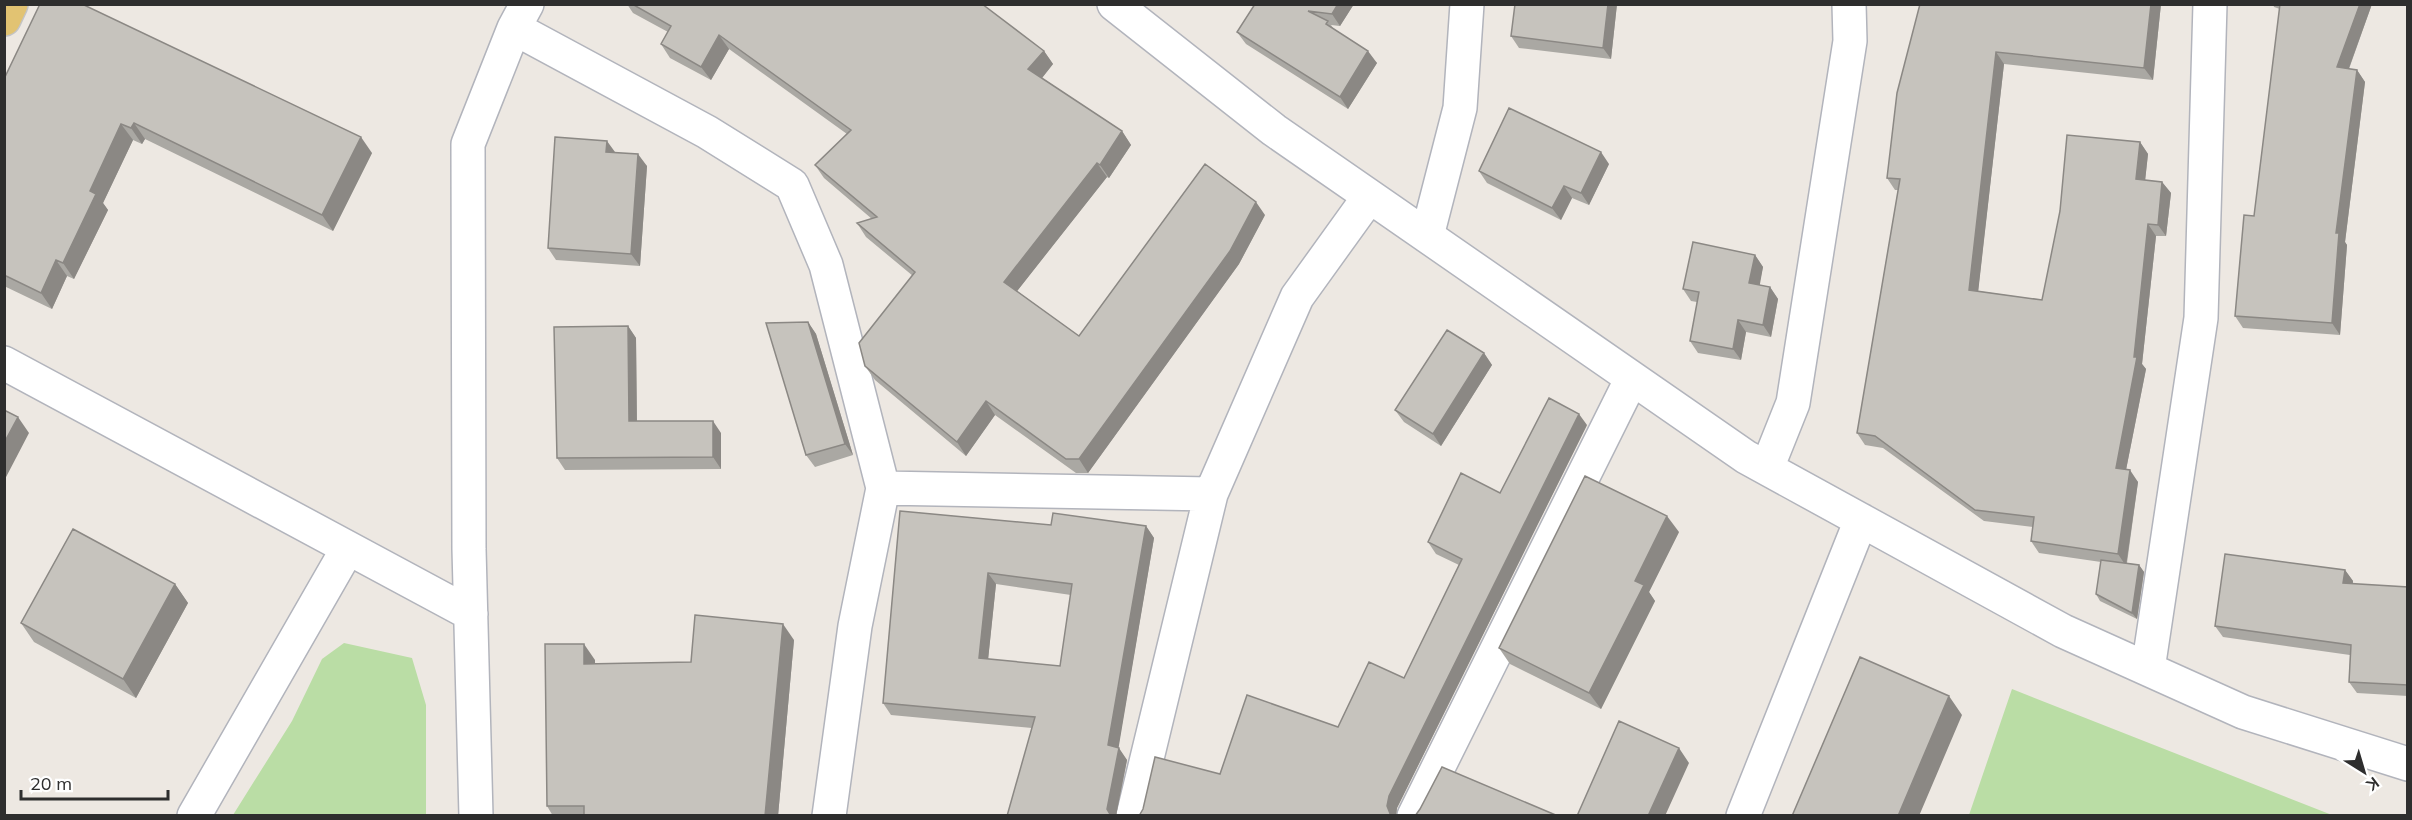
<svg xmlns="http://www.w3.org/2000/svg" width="2412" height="820" font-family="Mulish,sans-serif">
	<rect width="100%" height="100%" fill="#ede8e2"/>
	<!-- green -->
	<path fill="#badda5" d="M344,643l68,15 14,47v110h-193l59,-94 30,-62z
		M2012,689l320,126h-363z"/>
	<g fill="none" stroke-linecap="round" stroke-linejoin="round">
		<defs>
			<path id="minor" d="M1114,4l160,126 472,327 317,174 180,81 165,52
				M514,28l193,104 85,53 34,80 57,223 328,6
				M1427,236l33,-128 7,-104
				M4,363l467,251
				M1767,468l26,-65 57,-362 -1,-37
				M2148,669l53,-351 9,-314
				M194,816l154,-268
				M476,816l-7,-267 -1,-405 46,-116 13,-24
				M829,816l26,-190 28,-138
				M1133,816l78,-322 86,-197 72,-100
				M1414,816l218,-438
				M1743,816l118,-296"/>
			<path id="major" d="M4,19l7,-15"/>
		</defs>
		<!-- minor casing -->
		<use href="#minor" stroke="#b2b4bc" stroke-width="36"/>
		<!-- major casing -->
		<use href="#major" stroke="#c4c4c4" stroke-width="36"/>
		<!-- minor -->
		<use href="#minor" stroke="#fff" stroke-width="33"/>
		<!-- major -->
		<use href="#major" stroke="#e2c372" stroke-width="33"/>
	</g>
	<!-- wall -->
	<path fill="#aaa8a3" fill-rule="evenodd" d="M627,4h355l62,47 9,13 -11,14 80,53 9,14 -22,33 -2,-1 -90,114 62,45 186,-121 -26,49 -151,209h-12l-81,-58 -29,41 -91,-76 -10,-14 48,-90 -47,-39 -9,-14 15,-4 -48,-41 -9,-13 32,-31 -118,-85 -18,31 -41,-22 -9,-14 7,-12 -35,-19z
		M1255,4h99l-14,22 -9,-1 2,3 44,35 -29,46 -102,-65 -9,-12z
		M1617,4l-6,55 -92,-11 -8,-12z
		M1920,4h241l-8,76 -149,-16 -26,227 64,9 98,-158 8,12 -3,26 17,2 9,11 -5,43h-10l-14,128 4,5 -20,101 12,12 -11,81 12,2 5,7 -7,47 -37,-18 -4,-7 5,-32 -62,-9 -8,-12 2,-14 -49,-6 -101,-73 -18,-3 -8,-12 41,-243h-3l-8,-12z
		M2273,4h99l-23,65 8,1 8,12 -20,160 2,3 -7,90 -97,-7 -8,-12 19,-100 26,-207 -6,-2z
		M4,79l368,74 -39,78 -188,-92 -3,5 -9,-4 -30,63 5,7 -34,69 -7,-3 -15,33 -48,-23z
		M615,153l32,13 -7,100 -84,-6 -8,-12z
		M1609,164l-20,41 -17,-7 -11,22 -74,-37 -8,-12z
		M1755,255l8,12 -4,18 11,2 8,12 -7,38 -25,-5 -5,28 -43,-7 -8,-12 7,-39 -6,-1 -8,-12z
		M808,322l8,12 37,121 -38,12 -9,-12z
		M628,326l8,12 1,83 84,12v36l-156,1 -8,-12z
		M1484,353l8,12 -51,81 -37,-24 -9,-12z
		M1587,425l-190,383 -1,8h-257l81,-42 118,-47 66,-49 55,-113 -23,-11 -8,-12 72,-49z
		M900,511l151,14 95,1 8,12 -36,210 9,12 -11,56h-109l25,-88 -141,-13 -8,-12zM996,584l75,11 -11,71 -72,-7z
		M1679,532l-30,60 6,9 -54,108 -91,-45 -11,-16z
		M2345,570l8,11v3l55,3v109l-51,-3 -8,-11 1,-27 -127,-18 -8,-11z
		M175,584l13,19 -52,95 -102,-56 -13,-19z
		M794,640l-16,176h-225l-6,-10 48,-146v4l96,-2z"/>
	<!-- shaded-wall -->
	<path fill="#8b8884" d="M1338,4h16l-14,22 -8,-12z
		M1608,4h9l-6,55 -8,-11z
		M2151,4h10l-8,76 -9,-12z
		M2360,4h12l-27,75 -8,-12z
		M719,35l10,14 -18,31 -10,-13z
		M1044,51l9,13 -15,19 -10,-14z
		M1368,51l9,12 -29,46 -8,-12z
		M1996,52l8,12 -27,238 -8,-12z
		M2357,70l8,12 -20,160 2,3 -7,90 -8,-12 4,-90z
		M134,123l11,16 -3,5 -11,-16z
		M121,124l12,16 -30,63 5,7 -34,69 -11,-16 27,-72z
		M1122,131l9,14 -22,33 -9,-13z
		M361,137l11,16 -39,78 -11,-16z
		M607,141l8,11h-9z
		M2140,142l8,12 -4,37 -8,-12z
		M1601,152l8,12 -20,41 -8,-12z
		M638,154l9,12 -7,100 -9,-12z
		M1097,163l10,14 -93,118 -10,-13z
		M2162,182l9,11 -5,43 -8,-11z
		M1564,186l8,12 -11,22 -9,-12z
		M1256,202l9,13 -26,49 -151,209 -9,-14z
		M2148,224l8,12 -14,128 4,5 -22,111 -8,-12 18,-111z
		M1755,255l8,12 -5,28 -9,-12z
		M56,260l11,16 -15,33 -11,-16z
		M1770,287l8,12 -7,38 -8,-12z
		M1738,320l8,12 -5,28 -8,-11z
		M808,322l8,12 37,121 -8,-11z
		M628,326l8,12 1,95 -8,-12z
		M1484,353l8,12 -51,81 -8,-12z
		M986,401l9,14 -29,41 -9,-14z
		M1579,414l8,11 -190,383 -1,8h-5l-4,-10 2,-10z
		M18,417l11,16 -25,48v-38z
		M713,421l8,12v36l-8,-12z
		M2130,470l8,12 -12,84 -8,-12z
		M1667,516l12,16 -30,60 6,9 -54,108 -12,-16 46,-112z
		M1146,526l8,12 -37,219 -9,-12z
		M2139,565l5,7 -7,47 -5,-6z
		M2345,570l8,11 -2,13 -8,-11z
		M988,573l8,11 -9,86 -8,-12z
		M175,584l13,19 -52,95 -13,-19z
		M783,624l11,16 -16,176h-13z
		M584,644l11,16v20l-11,-16z
		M1949,696l13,19 -43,101h-21z
		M1119,748l8,12 -11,56h-5l-4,-7z
		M1679,748l10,15 -24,53h-17z"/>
	<!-- building -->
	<path fill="#c6c3bd" stroke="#8b8884" stroke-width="1.5" fill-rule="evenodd" d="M40,4h42l279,133 -39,78 -188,-92 -3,5 -10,-4 -31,67 6,3 -33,69 -7,-3 -15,33 -37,-18v-196z
		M632,4h350l62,47 -16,18 94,62 -22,34 -3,-2 -93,119 75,54 126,-172 51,38 -26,49 -151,208h-13l-80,-58 -29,41 -92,-76 -6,-23 56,-71 -58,-49 20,-6 -62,-52 36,-35 -132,-95 -18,32 -40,-23 10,-18z
		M1255,4h83l-6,10 -24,-3 20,10 -2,3 42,27 -28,46 -103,-65z
		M1515,4h93l-5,44 -92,-12z
		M1920,4h231l-7,64 -148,-16 -27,238 73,10 18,-89 7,-76 73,7 -4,37 26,3 -4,43 -10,-1 -14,133h3l-21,111 14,2 -12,84 -87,-13 3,-24 -59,-7 -100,-74 -18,-3 43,-254 -13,-1 10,-85z
		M2280,4h80l-23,63 20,3 -21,163h3l-7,90 -97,-7 9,-101 10,1z
		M1509,108l92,44 -20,41 -17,-7 -12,22 -73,-37z
		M555,137l52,4 -1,11 32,2 -7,100 -83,-6z
		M1693,242l62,13 -6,28 21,4 -7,38 -25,-5 -5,29 -43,-8 9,-49 -16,-3z
		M808,322l37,122 -39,11 -40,-132z
		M628,326l1,95h84v36l-156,1 -3,-131z
		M1447,330l37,23 -51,81 -38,-24z
		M1549,398l30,16 -190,382 -2,10 4,10h-252l4,-7 12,-52 65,17 27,-79 91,32 31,-65 35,16 58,-119 -34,-17 33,-69 39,20z
		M4,410l14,7 -14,26z
		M1585,476l82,40 -32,65 9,4 -55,108 -90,-45z
		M900,511l151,14 2,-12 93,13 -38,219 11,3 -12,61 4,7h-104l28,-99 -152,-14zM988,573l84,11 -12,82 -81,-8z
		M73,529l102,55 -52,95 -102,-56z
		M2225,554l120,16 -2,13 65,4v98l-59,-3 2,-37 -136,-19z
		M2101,560l38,5 -7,48 -36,-19z
		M695,615l88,9 -18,192h-181v-10h-37l-2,-162h39v20l107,-2z
		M1860,657l89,39 -51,120h-106z
		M1619,721l60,27 -31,68h-71z
		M1442,767l116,49h-143l5,-7z"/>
	<!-- border -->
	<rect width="2412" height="820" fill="none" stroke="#2e2e2e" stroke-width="12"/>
	<!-- north arrow -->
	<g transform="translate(2364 772) rotate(143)" stroke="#ffffff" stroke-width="4.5" paint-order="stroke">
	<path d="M0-4.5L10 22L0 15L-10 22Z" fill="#2e2e2e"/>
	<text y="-9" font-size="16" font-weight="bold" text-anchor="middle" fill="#2e2e2e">K</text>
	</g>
	<!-- scale -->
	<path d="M21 790v9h147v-9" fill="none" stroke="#2e2e2e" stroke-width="3"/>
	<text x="30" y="790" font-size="18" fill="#2e2e2e" stroke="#ffffff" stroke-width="4.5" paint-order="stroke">20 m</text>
</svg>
